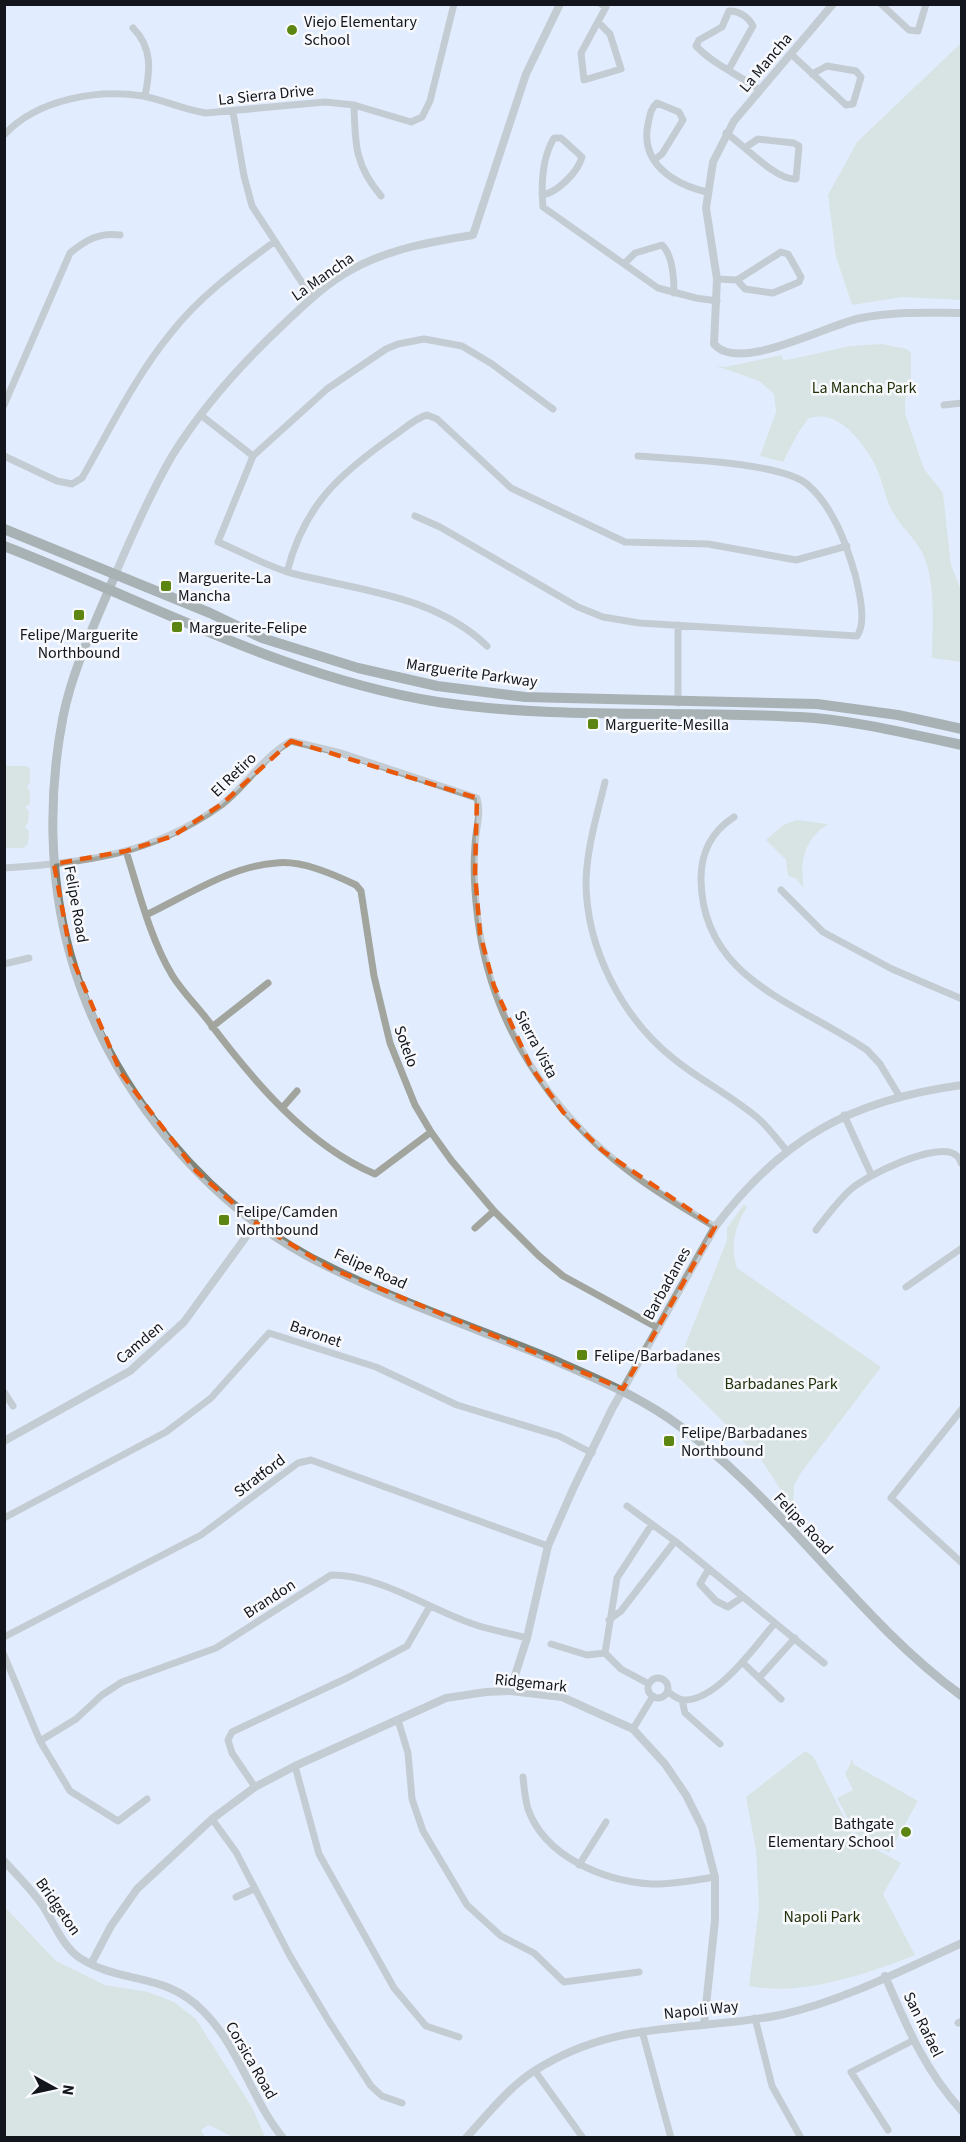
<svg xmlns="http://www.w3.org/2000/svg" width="966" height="2142" font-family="'Source Sans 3',sans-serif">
	<rect width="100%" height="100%" fill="#e2ecff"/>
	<!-- green -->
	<path fill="#cdd9c2" d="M961,43v257l-59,-3 -50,8 -16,-48 -8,-62 29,-53z
		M882,344l25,5 4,4v28l-6,20v12l19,56 19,24 8,72 10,25v72l-29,-4c0,-32 4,-68 -7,-99 -7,-19 -22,-29 -31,-45 -9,-14 -11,-32 -18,-47 -12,-24 -39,-60 -68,-48l-10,14 -15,29 -23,-6 16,-44 -2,-18 -15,-13 -45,-16 11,2 57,-12 1,5 9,-1 58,-13z
		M5,766h22l3,3v13l-3,5 3,4v13l-5,3 4,4 -1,12 -3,4 4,4 -1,13 -4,4h-19z
		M797,820l31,4c-23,15 -29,37 -24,64l-9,-10 -7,-2 -2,-16 -20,-20 17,-15z
		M744,1204l3,3c-12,20 -17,38 -10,61l144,99 -80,106 -7,12 -1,24 -7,-7 2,-9 -6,-1 -22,-34 -83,-82 -1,-8 51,-128v-12z
		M805,1751l8,5 41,81 47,26 -18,31 32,61c-47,19 -116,42 -166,31l10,-79 -3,-57 -10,-53z
		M853,1758v6l65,37 -29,52 -33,-19 -19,-36 16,-8 -8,-16z
		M4,1906l52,55 49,24 43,7 26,10 22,17 56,88 13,30h-32l-24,-12 -8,5 4,7h-200z"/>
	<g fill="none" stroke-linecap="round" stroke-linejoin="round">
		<!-- minor -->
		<path stroke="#a1a59d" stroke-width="7" d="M881,4l28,26 9,1 8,-27
			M598,22l12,12 11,35 -37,11 -3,-27 25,-46 -5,-3
			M133,28c20,20 17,43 12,68
			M791,54l55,51 7,-1 8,-27 -5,-6 -29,-5 -15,8
			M729,69l24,-43c-4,-8 -14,-16 -24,-15l-7,16 -23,13 -3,6c18,19 43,29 64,44
			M354,105c1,40 1,60 27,91
			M233,112l11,64 8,30 60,92
			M726,133c17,11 50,48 70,46l3,-33 -5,-3 -36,-4 -12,8
			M4,135c33,-36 93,-46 139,-39 21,4 41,14 63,17l119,-11 29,3 57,17 11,-5 8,-16 24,-97
			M654,160l8,-6 21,-34 -4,-8 -22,-9c-7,6 -7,13 -9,21 -8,39 25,60 59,68
			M542,195c15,-2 36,-23 40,-38l-21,-19h-7c-12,20 -13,46 -11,69l115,81 38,10 21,3
			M625,263l10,-10 27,-8c11,10 12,33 12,48
			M717,279l20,1 8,9 28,4 26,-11 2,-5 -13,-23 -7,-2 -44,28
			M4,405l66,-152c16,-13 29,-21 50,-18
			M944,405l18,-2
			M202,416l51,40
			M4,456l53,25 15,3 10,-6c28,-49 53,-101 89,-145 28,-36 66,-64 103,-91
			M415,516l25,11 138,80 25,10 36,6 218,13c10,-14 2,-46 -2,-62 -9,-31 -22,-67 -47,-89 -25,-23 -133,-26 -170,-29
			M287,572c17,-66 51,-97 105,-135 11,-7 23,-19 35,-22l10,4 74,69 114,54 83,2 88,16 51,-14
			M487,646c-53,-51 -127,-55 -196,-73 -25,-7 -49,-21 -73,-31l35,-86 74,-67 59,-40 12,-5 26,-5 38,7 30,18 61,45
			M678,703v-78
			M605,782c-8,33 -18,65 -19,99 0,67 36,137 88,178 27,22 60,38 86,61 10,9 18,21 27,31
			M734,817c-23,15 -33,35 -33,62 1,101 96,123 166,171l13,14 20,33
			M126,851c13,41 24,87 46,124 9,15 23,29 34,43 44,59 100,127 169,156l56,-42
			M4,868c83,-6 147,-13 216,-62 26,-19 42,-49 71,-65l50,12 136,45c5,15 -2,33 -2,49 -2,24 0,50 3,73 13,102 71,192 152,252 27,21 56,37 85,55
			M781,890l42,42 69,37 70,30
			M146,915c40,-19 85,-49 130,-52 25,-3 57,11 80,22l5,6 13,85 16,67 25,62 16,27 20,28 43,51 45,45 24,20 95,52
			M4,964l25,-6
			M212,1027l56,-44
			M283,1107l14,-16
			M844,1115l27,59
			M475,1228l19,-17
			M816,1230c11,-14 21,-28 34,-40 15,-14 89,-51 107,-34 3,2 3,6 5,8
			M906,1287l56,-39
			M4,1392l9,14
			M962,1409l-71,89 71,65
			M627,1506l48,35 149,122
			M4,1518l162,-86 45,-34 58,-65 107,34 81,38 102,31 33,17
			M708,1570l-8,14 16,17 12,6 13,-9
			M609,1620l12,-9 54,-70
			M4,1637l197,-102 97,-72 13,-3 237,86
			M551,1644l36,11 18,-2
			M4,1655l36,86 30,50 48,30 29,-22
			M742,1662l39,37
			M760,1677l35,-39
			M648 1688a10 10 0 1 1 20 0a10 10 0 1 1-20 0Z
			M649,1684l-28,-15 -16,-16 12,-75 35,-54
			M668,1692c5,3 10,8 16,8 33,1 72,-55 91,-77
			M682,1700l3,13 35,31
			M398,1720l10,33 4,46 11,32 44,74 34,31 33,17 30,29 75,-10
			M633,1729l20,-33
			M40,1741l36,-22 26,-24 20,-13 94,-34 115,-73c49,0 96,33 142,49 17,6 36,9 54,14
			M295,1766l24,88 75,134 32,38 33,11
			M523,1777c1,10 2,22 5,32 17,48 76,72 123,75 21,1 44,-4 64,-7
			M255,1787l-23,-34 -4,-13 4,-8 115,-54 60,-32 23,-40
			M212,1819l24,33 54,104 40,67 41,63 11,10 20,7
			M579,1865l27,-43
			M236,1897l18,-8
			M755,2018l17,68 29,52
			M958,2023l4,-2
			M642,2031l29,107
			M535,2071l48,67
			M888,2130l-37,-58 61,-31"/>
		<!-- tertiary -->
		<path stroke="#a1a59d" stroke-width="8" d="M833,4l-99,117 -21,41 -7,46 11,71 -3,65c25,30 114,-20 147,-26 34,-7 66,-5 101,-5
			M115,575c17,-40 35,-81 57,-119 31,-50 72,-95 115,-135 19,-18 40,-38 64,-51 37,-21 79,-28 122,-35l53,-161 34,-70
			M4,1441l126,-70 54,-49 72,-99
			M510,1691l17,-53 21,-92 25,-57 39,-80 103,-182c67,-89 136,-127 247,-142
			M4,1861c14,15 28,29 39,45 11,17 20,41 37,52 42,27 84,13 123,53 36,35 48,88 80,127
			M91,1964l20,-38 26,-37 75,-70 43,-32 40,-21 151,-68 40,-6 24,-1 52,6 71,32 32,35 21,31 16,32 13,50v43l-11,105
			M885,1976c21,49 40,95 77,135
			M466,2138c21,-23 43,-51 68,-67 83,-53 156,-38 246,-56 60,-13 125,-46 182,-72"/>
		<!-- secondary -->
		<path stroke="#7d8377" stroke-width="9" d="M115,575c-19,47 -42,92 -52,142 -15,77 -14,161 7,237 37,133 138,256 263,315 71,35 148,61 221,91 39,17 77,33 113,57 113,77 185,199 295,279"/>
		<!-- primary -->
		<path stroke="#636a5c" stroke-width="10" d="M4,529l206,84 52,25 96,30 79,18 88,11 292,7 81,11 64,14
			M4,546c143,55 281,132 434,156 120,18 241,8 362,15 54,3 109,17 162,28"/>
	</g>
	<!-- marked area -->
	<path d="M0 0H966V2142H0ZM291,741l186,57 -2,75 5,61 14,52 37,81 32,45 40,39 112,76 -92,162 -293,-121 -74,-45 -60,-52 -75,-98 -50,-117 -17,-92 72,-13 47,-15 49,-32z" fill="#e2ecff" fill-opacity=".55" fill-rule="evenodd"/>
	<path fill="none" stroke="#e8590c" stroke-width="4.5" stroke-dasharray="12 8" stroke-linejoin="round" d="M291,741l186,57 -2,75 5,61 14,52 37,81 32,45 40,39 112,76 -92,162 -293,-121 -74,-45 -60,-52 -75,-98 -50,-117 -17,-92 72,-13 47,-15 49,-32z"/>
	<!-- markers -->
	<g fill="#5c8611" stroke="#f7f9fd" stroke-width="2">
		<circle cx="292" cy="30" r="6"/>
		<rect x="160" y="580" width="12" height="12" rx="3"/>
		<rect x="73" y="609" width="12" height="12" rx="3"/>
		<rect x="171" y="621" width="12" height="12" rx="3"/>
		<rect x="587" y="718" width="12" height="12" rx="3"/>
		<rect x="218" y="1214" width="12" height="12" rx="3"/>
		<rect x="576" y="1349" width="12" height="12" rx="3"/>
		<rect x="663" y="1435" width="12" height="12" rx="3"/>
		<circle cx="906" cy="1832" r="6"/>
	</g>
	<g text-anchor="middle" stroke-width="5" stroke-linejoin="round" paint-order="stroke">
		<!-- poi labels -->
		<g font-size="16" fill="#12151b" stroke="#f7f9fd" text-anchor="start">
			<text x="304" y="27">Viejo Elementary<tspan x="304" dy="18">School</tspan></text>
			<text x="178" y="583">Marguerite-La<tspan x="178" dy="18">Mancha</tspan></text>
			<text x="189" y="633">Marguerite-Felipe</text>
			<text x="79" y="640" text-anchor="middle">Felipe/Marguerite<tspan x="79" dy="18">Northbound</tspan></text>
			<text x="605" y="730">Marguerite-Mesilla</text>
			<text x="236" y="1217">Felipe/Camden<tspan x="236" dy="18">Northbound</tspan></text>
			<text x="594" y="1361">Felipe/Barbadanes</text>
			<text x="681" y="1438">Felipe/Barbadanes<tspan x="681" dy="18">Northbound</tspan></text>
			<text x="894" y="1829" text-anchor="end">Bathgate<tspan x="894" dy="18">Elementary School</tspan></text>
		</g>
		<!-- street labels -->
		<g font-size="16" fill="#12151b" stroke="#f7f9fd">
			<text transform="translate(765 62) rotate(-50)" y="6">La Mancha</text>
			<text transform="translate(266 94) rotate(-6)" y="6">La Sierra Drive</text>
			<text transform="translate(322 276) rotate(-35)" y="6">La Mancha</text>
			<text transform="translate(472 672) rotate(8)" y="6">Marguerite Parkway</text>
			<text transform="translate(233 774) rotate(-44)" y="6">El Retiro</text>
			<text transform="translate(77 904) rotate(80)" y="6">Felipe Road</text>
			<text transform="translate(537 1044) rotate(62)" y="6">Sierra Vista</text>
			<text transform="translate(407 1046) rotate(70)" y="6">Sotelo</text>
			<text transform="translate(371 1268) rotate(24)" y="6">Felipe Road</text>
			<text transform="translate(666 1283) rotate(-61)" y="6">Barbadanes</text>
			<text transform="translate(316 1333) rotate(19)" y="6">Baronet</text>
			<text transform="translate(139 1342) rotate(-40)" y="6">Camden</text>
			<text transform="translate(259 1475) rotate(-37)" y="6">Stratford</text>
			<text transform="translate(804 1523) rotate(47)" y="6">Felipe Road</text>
			<text transform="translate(269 1598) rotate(-33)" y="6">Brandon</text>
			<text transform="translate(531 1682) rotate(6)" y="6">Ridgemark</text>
			<text transform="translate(59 1906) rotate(55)" y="6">Bridgeton</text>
			<text transform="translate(701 2009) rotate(-6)" y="6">Napoli Way</text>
			<text transform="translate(924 2024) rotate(64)" y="6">San Rafael</text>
			<text transform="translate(252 2060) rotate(60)" y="6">Corsica Road</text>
		</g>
		<!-- park labels -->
		<g font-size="16" fill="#213108" stroke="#f7f9fd">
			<text x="864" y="393">La Mancha Park</text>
			<text x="781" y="1389">Barbadanes Park</text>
			<text x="822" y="1922">Napoli Park</text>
		</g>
	</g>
	<!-- border -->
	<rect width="966" height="2142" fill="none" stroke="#12151b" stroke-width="12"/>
	<!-- north arrow -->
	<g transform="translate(54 2088) rotate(98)" stroke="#f7f9fd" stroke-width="4.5" paint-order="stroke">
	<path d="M0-4.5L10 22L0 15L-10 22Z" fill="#12151b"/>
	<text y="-9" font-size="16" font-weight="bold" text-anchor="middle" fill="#12151b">N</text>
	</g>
</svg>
